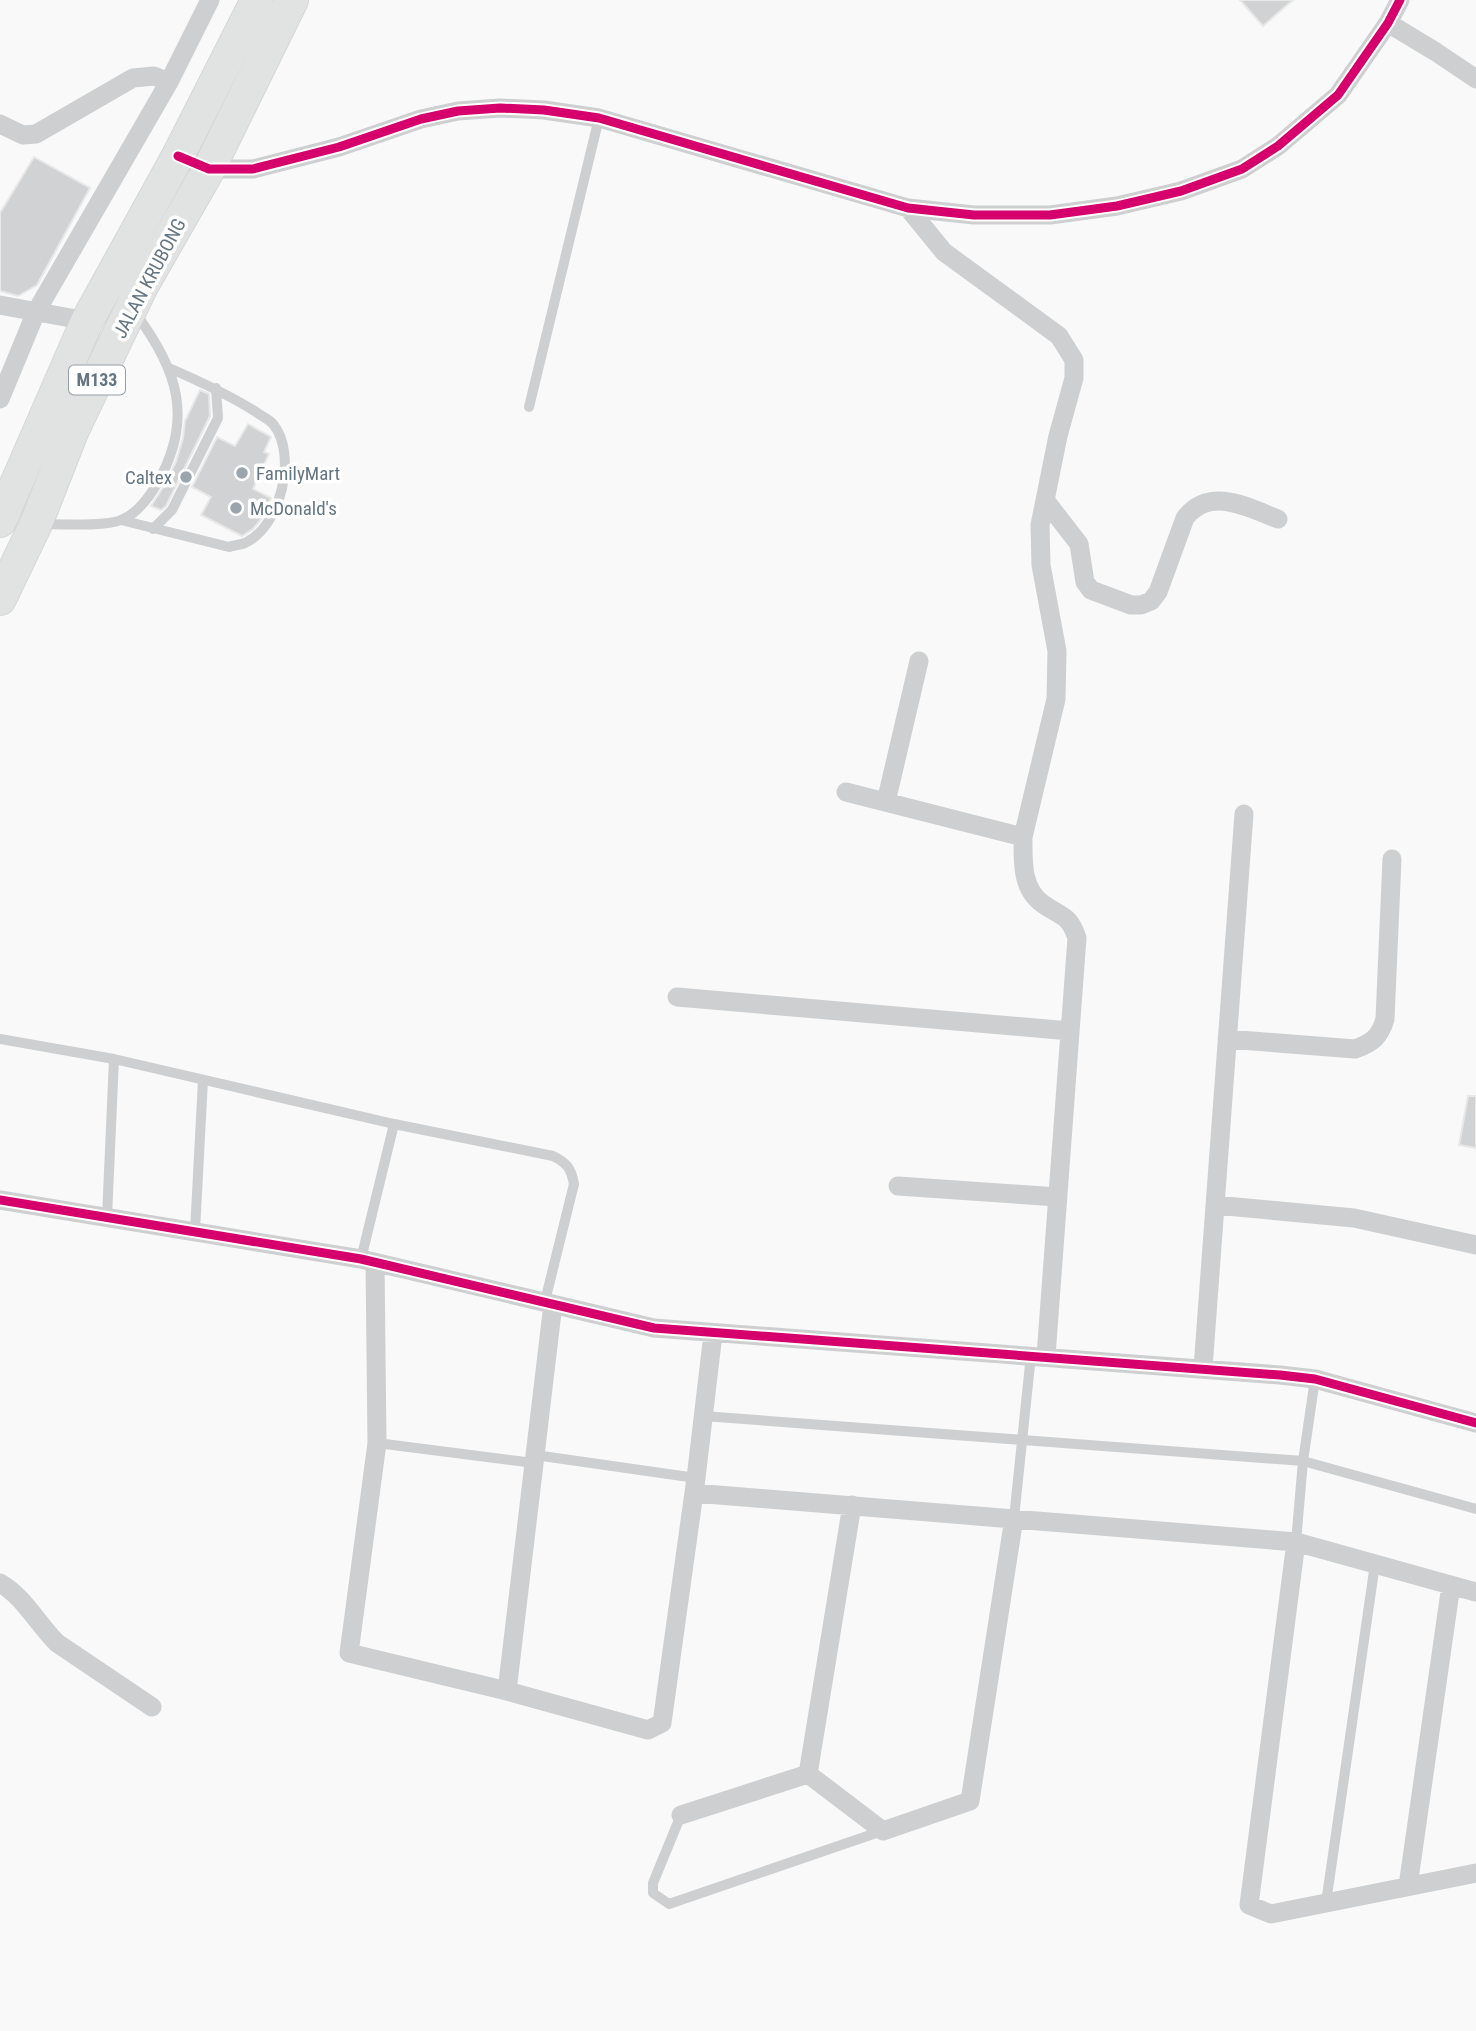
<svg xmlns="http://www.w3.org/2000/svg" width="1476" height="2031" font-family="'Roboto Condensed',sans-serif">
	<rect width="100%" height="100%" fill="#f9f9f9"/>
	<!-- building -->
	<path fill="#d0d2d3" stroke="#e8e8e8" stroke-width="2" d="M1240,0h53l-30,26z
		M34,157l56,31 -53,97 -19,11 -18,-5v-78z
		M200,390l9,4 1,22 -44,90 -5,4 -10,-4 13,-20 12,-24 7,-24 2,-17z
		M248,424l23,13 -7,15 5,2 -16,35 18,9 -9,20 -9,11 -11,7 -41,-21 10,-18 -19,-10 25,-50 18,9z
		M1468,1096h8v52l-17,-3z"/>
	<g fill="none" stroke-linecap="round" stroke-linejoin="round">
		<defs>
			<path id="primary" d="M0,521l87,-200 91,-165 79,-156
				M0,599l36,-75 36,-92 70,-146 67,-117 83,-169"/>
		</defs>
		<!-- primary casing -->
		<use href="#primary" stroke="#d5d6d7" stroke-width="34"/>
		<!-- lane -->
		<path stroke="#cecfd0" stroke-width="10" d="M529,407l70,-289
			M121,520l108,27c5,-2 11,-2 16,-4 36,-16 53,-89 28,-119 -4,-5 -12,-8 -17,-12 -28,-18 -57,-31 -87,-44
			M41,524c18,0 64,3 80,-4 16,-6 29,-24 37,-38 36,-64 19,-113 -22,-168
			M153,529l19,-19 46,-92 -2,-30
			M0,1039l114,20 280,65 159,32c14,7 18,12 21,28l-29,117
			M107,1217l7,-158
			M195,1231l8,-151
			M361,1259l33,-135
			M703,1416l600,45 173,48
			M377,1443l157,20
			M535,1455l161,23
			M1014,1518l17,-163
			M1296,1542l7,-81 12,-82
			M681,1815l-28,68v10l16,11 213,-73
			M1326,1903l49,-339"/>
		<!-- street -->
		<path stroke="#cecfd0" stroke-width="19" d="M1388,23l48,29 40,27
			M0,124l23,11 13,-1 97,-56 21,-2 15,6
			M178,156l31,13h44l86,-22 82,-28 37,-8 42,-3 44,2 55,8 309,90 66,7h76l67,-9 64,-15 61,-22 36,-23 60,-51 50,-72 12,-23
			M0,305l87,16
			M0,399l36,-87 133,-230 41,-82
			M1045,500l34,44 6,38 6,8 40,15h10l10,-4 7,-9 27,-74c25,-32 62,-11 93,1
			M846,792l177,45 33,-138 1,-48 -16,-86 -1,-40 18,-89 16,-58v-18l-15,-24 -115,-84 -36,-44
			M886,802l33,-141
			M1023,837c0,23 -2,52 20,67 18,13 26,10 34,34l-31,418
			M677,997l393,34
			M1227,1039l128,10c17,-6 25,-12 30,-30l7,-160
			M898,1186l160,11
			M0,1200l361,59 293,69 626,47 35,4 161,44
			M1215,1205l139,13 122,27
			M375,1262l2,181 -28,210 158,38 141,39 14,-7 34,-245 17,-144
			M1203,1368l41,-554
			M694,1493l602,49 180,50
			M1296,1542l-47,363 22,9 205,-41
			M0,1583c24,14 37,40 57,60l95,64
			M507,1691l46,-387
			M808,1774l75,57 87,-30 44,-283
			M681,1815l127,-41 44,-269
			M1408,1886l43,-301"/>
		<!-- primary -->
		<use href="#primary" stroke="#e1e2e2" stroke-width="32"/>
		<defs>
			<path id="cycleway" d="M178,156l31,13h44l86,-22 82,-28 37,-8 42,-3 44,2 55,8 309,90 66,7h76l67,-9 64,-15 61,-22 36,-23 60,-51 50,-72 12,-23
				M0,1200l361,59 293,69 626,47 35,4 161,44"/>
		</defs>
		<!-- cycleway casing -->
		<use href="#cycleway" stroke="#fff" stroke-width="13"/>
		<!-- cycleway -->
		<use href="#cycleway" stroke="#d6006c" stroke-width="9"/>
	</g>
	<!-- markers -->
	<g fill="#99a4ac" stroke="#fff" stroke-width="2.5">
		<circle cx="242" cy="473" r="7"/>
		<circle cx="186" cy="477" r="7"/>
		<circle cx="236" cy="508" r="7"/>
	</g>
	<g text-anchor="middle" stroke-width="7" stroke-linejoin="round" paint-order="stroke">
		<!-- shield labels -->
		<rect fill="#fff" stroke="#939fa8" stroke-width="2" x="69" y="365.5" width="56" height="29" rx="5"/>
		<g font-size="18" font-weight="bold" fill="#657683">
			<text x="97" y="386">M133</text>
		</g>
		<!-- street labels -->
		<g font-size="19" fill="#657683" stroke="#fff">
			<text transform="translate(149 278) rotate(-62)" y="7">JALAN KRUBONG</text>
		</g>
		<!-- poi labels -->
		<g font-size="19" fill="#657683" stroke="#fff" text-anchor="start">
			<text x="256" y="480">FamilyMart</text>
			<text x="172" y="484" text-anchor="end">Caltex</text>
			<text x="250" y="515">McDonald's</text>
		</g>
	</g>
</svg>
